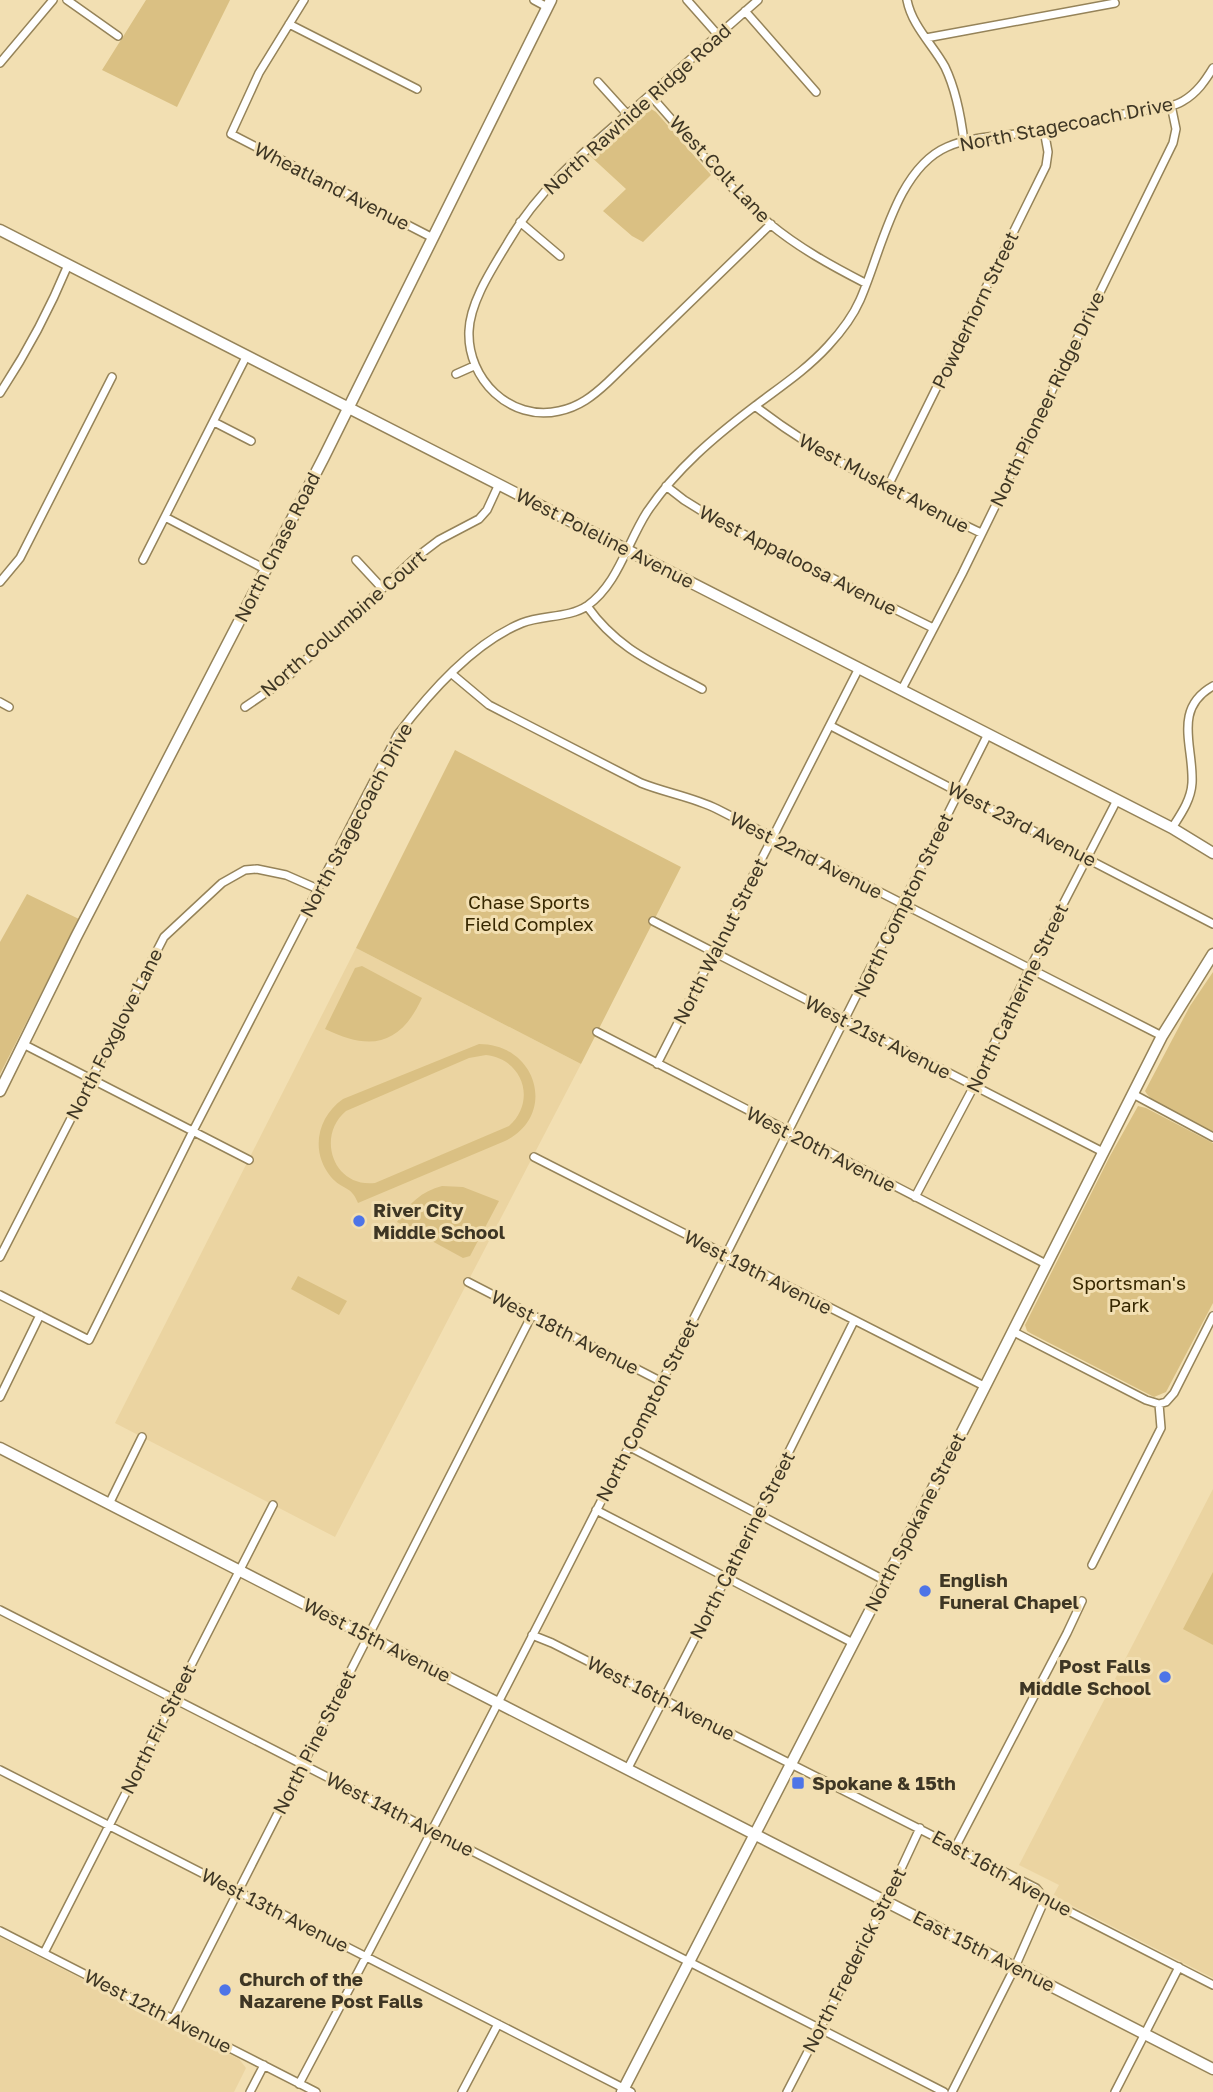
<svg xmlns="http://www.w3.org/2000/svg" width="1213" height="2092" font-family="'Golos Text',sans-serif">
	<rect width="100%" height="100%" fill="#f2dfb2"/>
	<!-- built -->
	<path fill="#ebd4a1" d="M356,948l225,116 -246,473 -220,-114z
		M1213,1489v489l-160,-82 6,-11 -40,-20z
		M0,1937l239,122 7,9 -12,24h-234z"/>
	<!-- green -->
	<path fill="#dac083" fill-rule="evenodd" d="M146,0h84l-53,107 -75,-37z
		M648,107l8,5 55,63 -68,67 -11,-6 -29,-25 23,-22 -38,-35 51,-44z
		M455,750l226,117 -100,197 -225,-116z
		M27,894l52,25 -79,155v-132z
		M362,966l60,32c-22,48 -52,53 -97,31l30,-61z
		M1213,972v160c-17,-9 -60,-25 -68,-41l45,-85z
		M479,1044c58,0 79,71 26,97l-147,62c-7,-18 -16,-13 -27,-26 -21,-25 -14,-60 12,-78zM486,1055c37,4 51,46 23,71l-134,57c-42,5 -59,-47 -29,-72l123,-53z
		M1138,1106l8,2 67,35v160l-47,89 -12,5 -122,-63 -5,-3 -2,-6 85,-169z
		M442,1186l21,1 36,14 -29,55 -7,2 -66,-36c11,-18 25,-31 45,-36z
		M298,1276l49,25 -8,14 -48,-26z
		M1213,1572v73l-30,-16z"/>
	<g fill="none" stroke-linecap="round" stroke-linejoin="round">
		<defs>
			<path id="street" d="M67,0l51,36
				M304,0l-45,73 -28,61 202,104
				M534,0l13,7
				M687,0l31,35
				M758,0c-39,34 -77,68 -116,102 -50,43 -102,84 -135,142 -15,25 -37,58 -38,87 -2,48 41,91 90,80 20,-4 34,-15 49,-29l163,-158
				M907,0c5,26 26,45 38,67 11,23 16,50 19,75
				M745,11l71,81
				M289,24l128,65
				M926,38l189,-35
				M0,63l53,-63
				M598,82l29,32
				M650,95c39,43 76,91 120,129 29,24 62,42 95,59
				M520,222l40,34
				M456,374l18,-8
				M0,393c27,-41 49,-82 68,-128
				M755,406c69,54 148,89 226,127
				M214,422l37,19
				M666,486l18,14 37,23 212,105
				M887,488l159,-322 2,-14 -4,-22
				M165,517l100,52
				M143,560l103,-203
				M356,560l26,28
				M0,582l20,-24 92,-181
				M587,606c31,44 69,58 115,83
				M452,674l37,31 152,78c25,10 52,14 76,26l445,227
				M902,689l60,-115 211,-431 3,-14 -5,-24
				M0,702l9,5
				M245,707l38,-26 131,-122 25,-19 40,-21 8,-9 12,-26
				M831,726l382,198
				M1172,828c9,-14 19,-28 20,-45 2,-36 -20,-74 21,-97
				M653,921l450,231
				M597,1032l449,232
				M23,1044l226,116
				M657,1064l202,-396
				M1133,1094l80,43
				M534,1157l450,229
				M915,1197l59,-111 56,-118 87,-168
				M0,1257l164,-320 58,-54 23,-13 12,-1 29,6 32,14
				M468,1282l194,100
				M0,1295l89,45 104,-209 205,-397c32,-42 75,-91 124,-111 20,-8 47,-5 65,-17 31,-22 40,-63 60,-94 29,-43 67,-75 108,-106 25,-19 51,-36 73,-60 12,-13 25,-30 32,-46 21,-47 36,-131 87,-153 22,-10 52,-11 77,-14 37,-6 74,-14 110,-21 15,-3 36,-3 49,-11 14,-8 22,-20 30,-33
				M1012,1331l134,69 13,4
				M0,1397l40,-82
				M1159,1404l7,-2 8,-9 39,-77
				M628,1446l256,134
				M109,1504l33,-67
				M596,1510l257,133
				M1092,1565l69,-137 -2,-24
				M0,1610l944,482
				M532,1635l20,8 484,245 9,11 168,86
				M628,1768l98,-190 128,-257
				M0,1770l631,322
				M956,1846l111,-213 15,-32
				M0,1931l316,161
				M44,1953l229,-448
				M173,2019l359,-704
				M299,2084c237,-447 462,-899 689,-1350
				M250,2092l14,-27
				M462,2092l36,-68
				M787,2092l99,-191 34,-73
				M952,2092l63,-125 30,-68
				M1115,2092l64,-125"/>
			<path id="secondary" d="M0,230l1172,598 41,25
				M0,1091l76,-154 248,-480 227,-457
				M0,1448l1213,621
				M622,2092l338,-656 202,-400 51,-82"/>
		</defs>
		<!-- street casing -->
		<use href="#street" stroke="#958359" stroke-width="10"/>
		<!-- secondary casing -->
		<use href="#secondary" stroke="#958359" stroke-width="13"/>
		<!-- street -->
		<use href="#street" stroke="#fff" stroke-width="7"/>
		<!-- secondary -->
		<use href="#secondary" stroke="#fff" stroke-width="10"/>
	</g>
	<!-- markers -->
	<g fill="#4e74e7" stroke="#f2dfb2" stroke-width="2.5">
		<circle cx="359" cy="1221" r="7"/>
		<circle cx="925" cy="1591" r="7"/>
		<circle cx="1165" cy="1677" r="7"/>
		<rect x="791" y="1776" width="14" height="14" rx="3.5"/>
		<circle cx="225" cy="1990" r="7"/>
	</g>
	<g text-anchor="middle" stroke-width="6" stroke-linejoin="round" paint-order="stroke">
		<!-- street labels -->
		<g font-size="19" fill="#3e3624" stroke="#f2dfb2">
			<text transform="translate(637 109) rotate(-42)" y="7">North Rawhide Ridge Road</text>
			<text transform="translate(1066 124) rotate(-11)" y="7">North Stagecoach Drive</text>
			<text transform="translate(720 169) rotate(47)" y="7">West Colt Lane</text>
			<text transform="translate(332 186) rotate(27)" y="7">Wheatland Avenue</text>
			<text transform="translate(975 310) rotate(-64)" y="7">Powderhorn Street</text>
			<text transform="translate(1047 399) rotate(-64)" y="7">North Pioneer Ridge Drive</text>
			<text transform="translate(884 483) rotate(28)" y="7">West Musket Avenue</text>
			<text transform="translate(605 538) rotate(27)" y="7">West Poleline Avenue</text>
			<text transform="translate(277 547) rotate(-63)" y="7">North Chase Road</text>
			<text transform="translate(798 560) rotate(27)" y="7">West Appaloosa Avenue</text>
			<text transform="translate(343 623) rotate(-41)" y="7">North Columbine Court</text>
			<text transform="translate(356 820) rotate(-62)" y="7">North Stagecoach Drive</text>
			<text transform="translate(1022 824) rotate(27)" y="7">West 23rd Avenue</text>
			<text transform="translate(806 855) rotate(27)" y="7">West 22nd Avenue</text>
			<text transform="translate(903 905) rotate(-64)" y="7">North Compton Street</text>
			<text transform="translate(720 941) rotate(-63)" y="7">North Walnut Street</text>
			<text transform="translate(1017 998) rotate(-64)" y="7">North Catherine Street</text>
			<text transform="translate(114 1034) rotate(-63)" y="7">North Foxglove Lane</text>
			<text transform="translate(878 1037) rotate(27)" y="7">West 21st Avenue</text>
			<text transform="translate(821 1149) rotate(27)" y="7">West 20th Avenue</text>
			<text transform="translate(758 1272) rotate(27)" y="7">West 19th Avenue</text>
			<text transform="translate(565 1332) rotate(27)" y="7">West 18th Avenue</text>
			<text transform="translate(647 1410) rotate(-63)" y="7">North Compton Street</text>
			<text transform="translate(915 1522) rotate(-63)" y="7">North Spokane Street</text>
			<text transform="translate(742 1545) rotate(-63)" y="7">North Catherine Street</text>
			<text transform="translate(377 1640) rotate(27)" y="7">West 15th Avenue</text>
			<text transform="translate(661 1698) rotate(27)" y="7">West 16th Avenue</text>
			<text transform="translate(158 1729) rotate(-63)" y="7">North Fir Street</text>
			<text transform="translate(314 1742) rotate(-63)" y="7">North Pine Street</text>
			<text transform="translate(400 1814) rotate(27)" y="7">West 14th Avenue</text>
			<text transform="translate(1002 1873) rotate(29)" y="7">East 16th Avenue</text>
			<text transform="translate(275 1910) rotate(27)" y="7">West 13th Avenue</text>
			<text transform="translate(984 1951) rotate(27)" y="7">East 15th Avenue</text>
			<text transform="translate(854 1960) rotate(-63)" y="7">North Frederick Street</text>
			<text transform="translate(158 2011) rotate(27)" y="7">West 12th Avenue</text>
		</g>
		<!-- park labels -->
		<g font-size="19" fill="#362700" stroke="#f2dfb2">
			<text x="529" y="909">Chase Sports<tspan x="529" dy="22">Field Complex</tspan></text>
			<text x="1129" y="1290">Sportsman's<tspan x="1129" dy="22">Park</tspan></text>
		</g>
		<!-- poi labels -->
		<g font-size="19" font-weight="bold" fill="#3e3624" stroke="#f2dfb2" text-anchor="start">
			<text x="373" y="1217">River City<tspan x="373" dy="22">Middle School</tspan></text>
			<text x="939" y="1587">English<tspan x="939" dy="22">Funeral Chapel</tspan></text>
			<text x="1151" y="1673" text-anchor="end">Post Falls<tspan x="1151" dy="22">Middle School</tspan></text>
			<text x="812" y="1790">Spokane &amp; 15th</text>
			<text x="239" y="1986">Church of the<tspan x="239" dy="22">Nazarene Post Falls</tspan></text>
		</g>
	</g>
</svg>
